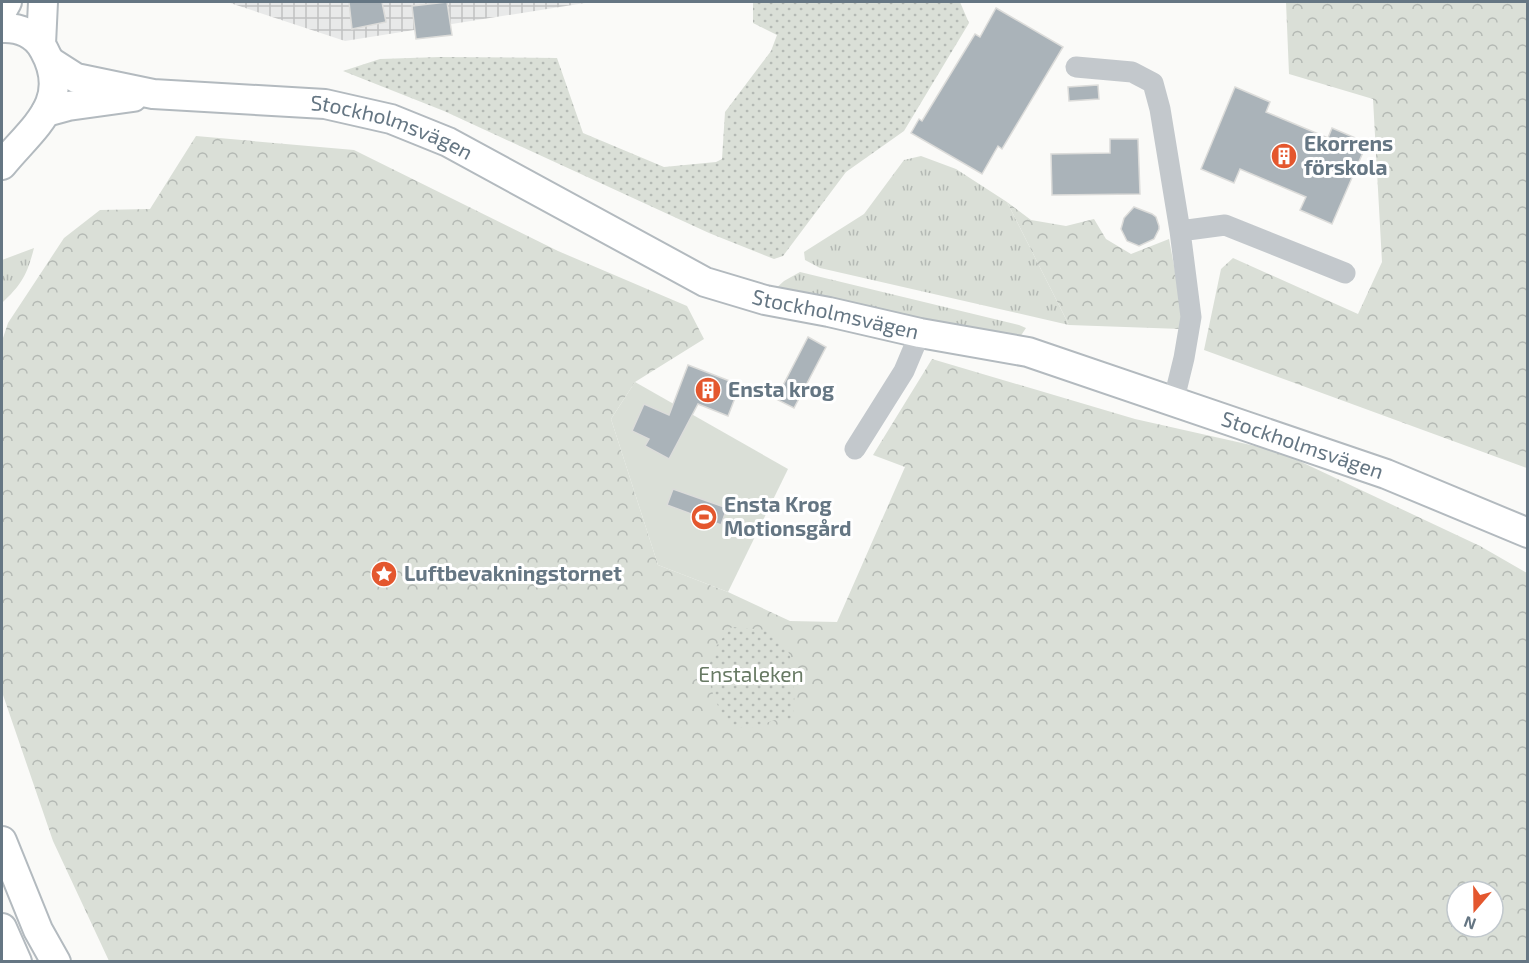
<svg xmlns="http://www.w3.org/2000/svg" width="1529" height="963" font-family="'Exo 2',sans-serif">
	<defs>
		<pattern id="industrial-grid" width="8" height="8" patternUnits="userSpaceOnUse" patternTransform="scale(1.5)"><rect width="8" height="8" fill="#e8e9e9"/><path d="M0 4h8M4 0v8" fill="none" stroke="#c0c1c2"/></pattern>
		<pattern id="grass-tufts" width="24" height="20" patternUnits="userSpaceOnUse" patternTransform="scale(1.5)"><rect width="24" height="20" fill="#dadfd7"/><path d="M3 7l-1-3M5 7V3M7 7l1-3M15 17l-1-3M17 17v-4M19 17l1-3" fill="none" stroke="#b4b9b4"/></pattern>
		<pattern id="forest-crowns" width="20" height="18" patternUnits="userSpaceOnUse" patternTransform="scale(1.5)"><rect width="20" height="18" fill="#dadfd7"/><path d="M2 6a3 3 0 1 1 6 0M12 15a3 3 0 1 1 6 0" fill="none" stroke="#b4b9b4"/></pattern>
		<pattern id="park-dots" width="8" height="8" patternUnits="userSpaceOnUse" patternTransform="scale(1.5)"><rect width="8" height="8" fill="#dadfd7"/><path d="M2 2h.1M6 6h.1" fill="none" stroke="#b4b9b4" stroke-width="1.8" stroke-linecap="round"/></pattern>
	</defs>
	<rect width="100%" height="100%" fill="#fafaf8"/>
	<!-- industrial -->
	<path fill="url(#industrial-grid)" d="M227,2h364l-246,39z"/>
	<!-- grass -->
	<path fill="url(#grass-tufts)" d="M921,156l35,13 51,33 62,123 -249,-57 -15,-8 -1,-8 60,-38 40,-54z
		M34,248c-7,27 -12,36 -32,55v-43z
		M800,272l219,53 7,3 -8,12 -245,-49 11,-10z"/>
	<!-- forest -->
	<path fill="url(#forest-crowns)" fill-rule="evenodd" d="M1286,2h241v466l-323,-118 17,-81 12,-11 125,56 24,-52 -9,-163 -84,-25z
		M196,136l158,14 204,101 129,55 17,33 -69,43 -24,37 47,146 70,27 62,29 47,1 68,-155 -32,-12 59,-96 203,60 143,32 202,95 47,27v388h-1418l-56,-120 -51,-149v-351l6,-18 56,-85 36,-28 50,-1zM1457,891h36v36h-36z
		M1007,202l24,18 35,6 28,-7 12,20 25,15 38,-15 12,64v26l-112,-4z"/>
	<!-- park -->
	<path fill="url(#park-dots)" d="M758,2h202l9,21 -65,108 -58,41 -63,84 -9,3 -65,-26 -265,-122 -101,-40 37,-12 60,-2 117,1 26,75 81,34 52,-5 6,-3 3,-47 46,-61 6,-16 -24,-12v-20z
		M732,627l36,3c6,6 16,13 20,21 6,11 9,61 3,71l-16,-2 -28,9 -18,-5c-14,-20 -26,-45 -16,-71 3,-9 13,-18 19,-26z"/>
	<!-- pitch -->
	<path fill="#dadfd7" d="M635,382l153,87 -60,123 -70,-27 -47,-146z"/>
	<!-- building -->
	<path fill="#aab3b9" stroke="#dcdcda" stroke-width="1.5" d="M349,2h33l4,20 -34,7z
		M447,2l5,33 -36,4 -4,-33z
		M996,8l67,39 -61,102 -4,-3 -16,28 -71,-41 8,-14 3,2 53,-87 5,3z
		M1098,85l1,14 -30,2 -1,-14z
		M1235,87l35,15 -4,10 62,26 4,-10 35,15 -35,81 -32,-14 6,-13 -66,-28 -6,14 -33,-14z
		M1110,139h28l2,55 -88,1 -1,-41 59,-1z
		M1134,207l18,7 4,3 3,9v3l-5,10 -15,7 -12,-5 -6,-12 3,-11z
		M808,337l18,10 -32,61 -18,-9z
		M688,365l52,20 -12,31 -30,-12 -29,55 -24,-13 4,-7 -17,-8 12,-27 25,11z
		M673,489l54,19 -6,17 -54,-20z"/>
	<g fill="none" stroke-linecap="round" stroke-linejoin="round">
		<defs>
			<g id="secondary">
				<path d="M2,11l5,-9"/>
				<path d="M2,28c17,-1 34,6 42,22 29,52 -12,78 -42,115"/>
				<path d="M41,44l2,-42"/>
				<path id="s1" d="M51,62l25,16 77,16 172,10 66,15 57,23 257,140 60,18 64,12 91,21 108,19 358,122 142,59"/>
				<path d="M46,112l22,-6 65,-9"/>
				<path d="M2,841l36,89 18,32"/>
				<path d="M2,928l15,34"/>
			</g>
		</defs>
		<!-- secondary casing -->
		<use href="#secondary" stroke="#b3babf" stroke-width="32"/>
		<!-- street -->
		<path stroke="#c3c8cc" stroke-width="21" d="M1076,67l56,5 21,11 7,26 20,122 11,86 -7,41 -11,45
			M1180,231l45,-6 120,48
			M855,449l49,-78 16,-38"/>
		<!-- secondary -->
		<use href="#secondary" stroke="#fff" stroke-width="28"/>
	</g>
	<!-- icons -->
	<defs>
		<symbol id="building-disc" viewBox="-11 -11 22 22"><circle r="9.5" fill="#e4572e" stroke="#fff"/><path d="M-4-6H4V6H1V3H-1V6H-4ZM-2.5-4.3h1.7v1.8h-1.7ZM.8-4.3h1.7v1.8H.8ZM-2.5-1h1.7V.8h-1.7ZM.8-1h1.7V.8H.8Z" fill="#fff"/></symbol>
		<symbol id="stadium-disc" viewBox="-11 -11 22 22"><circle r="9.5" fill="#e4572e" stroke="#fff"/><path d="M0-5a6.5 5 0 1 0 0 10a6.5 5 0 1 0 0-10ZM-3.5-1.8h7v3.6h-7Z" fill="#fff"/></symbol>
		<symbol id="sight-disc" viewBox="-11 -11 22 22"><circle r="9.5" fill="#e4572e" stroke="#fff"/><path d="M0-6L1.8-2.2L6-1.7L2.9 1.2L3.7 5.4L0 3.3L-3.7 5.4L-2.9 1.2L-6-1.7L-1.8-2.2Z" fill="#fff"/></symbol>
	</defs>
	<g fill-rule="evenodd">
		<use href="#building-disc" x="1269" y="141" width="30" height="30"/>
		<use href="#building-disc" x="693" y="375" width="30" height="30"/>
		<use href="#stadium-disc" x="689" y="502" width="30" height="30"/>
		<use href="#sight-disc" x="369" y="559" width="30" height="30"/>
	</g>
	<g text-anchor="middle" stroke-width="6" stroke-linejoin="round" paint-order="stroke">
		<!-- street labels -->
		<g font-size="21" fill="#657683" stroke="#fff">
			<text dy="7" stroke="none"><textPath href="#s1" startOffset="351">Stockholmsvägen</textPath></text>
			<text dy="7" stroke="none"><textPath href="#s1" startOffset="837">Stockholmsvägen</textPath></text>
			<text dy="7" stroke="none"><textPath href="#s1" startOffset="1323">Stockholmsvägen</textPath></text>
		</g>
		<!-- poi labels -->
		<g font-size="21" font-weight="bold" fill="#657683" stroke="#fff" text-anchor="start">
			<text x="1304" y="151">Ekorrens<tspan x="1304" dy="24">förskola</tspan></text>
			<text x="728" y="397">Ensta krog</text>
			<text x="724" y="512">Ensta Krog<tspan x="724" dy="24">Motionsgård</tspan></text>
			<text x="404" y="581">Luftbevakningstornet</text>
		</g>
		<!-- park labels -->
		<g font-size="21" fill="#687a64" stroke="#fff">
			<text x="751" y="682">Enstaleken</text>
		</g>
	</g>
	<!-- border -->
	<rect width="1529" height="963" fill="none" stroke="#657683" stroke-width="6"/>
	<!-- north arrow -->
	<g transform="translate(1475 909) rotate(200)"><circle r="28" fill="#ffffff" stroke="#c1c8cd" stroke-width="1.5"/>
	<path d="M0-4.5L10 22L0 15L-10 22Z" fill="#e4572e"/>
	<text y="-9" font-size="16" font-weight="bold" text-anchor="middle" fill="#657683">N</text>
	</g>
</svg>
